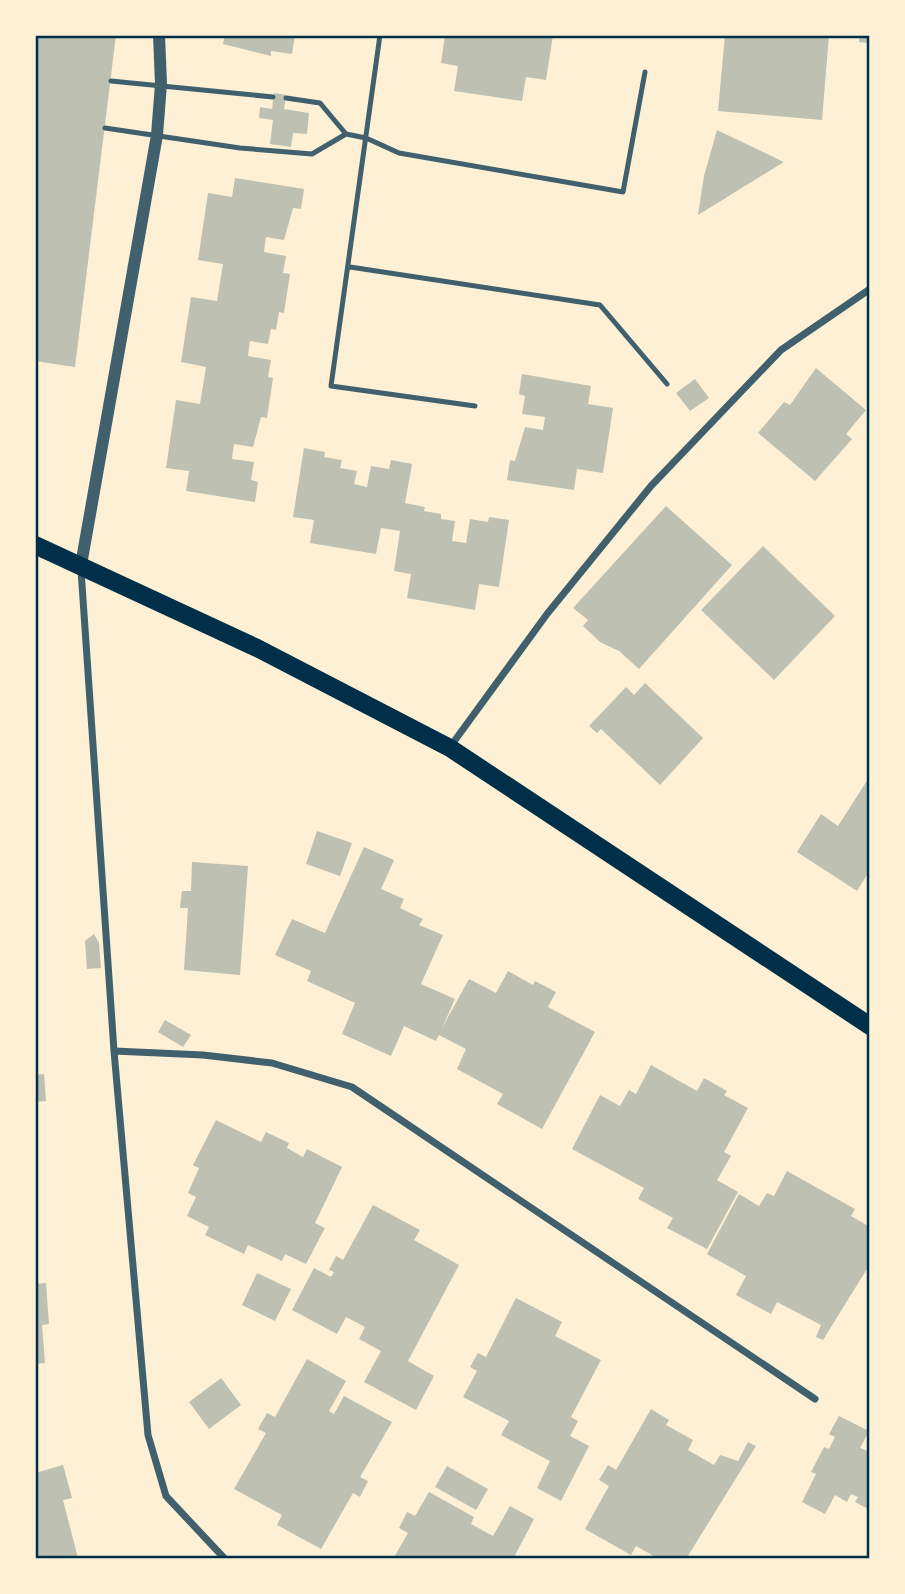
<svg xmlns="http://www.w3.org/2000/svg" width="905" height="1594" font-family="'Public Sans',sans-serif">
	<rect width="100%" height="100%" fill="#fdf0d5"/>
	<!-- building -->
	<path fill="#bec0b2" d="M35,35h81l-41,332 -40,-6z
		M225,35h70l-3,19 -21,-3v5l-48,-12z
		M445,35h108l-7,45 -20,-3 -4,24 -68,-10 4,-25 -17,-3z
		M725,35h104l-7,85 -104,-9z
		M859,35h11v8l-11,-1z
		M274,93l12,2 -2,14 25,4 -2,21 -14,-1 -2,14 -21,-3 3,-24 -14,-2 1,-11 12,2z
		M717,130l67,32 -86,53 6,-39z
		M235,178l69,11 -3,20 -8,-1 -9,32 -18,-3 -2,15 22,4 -3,17 7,1 -6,39 -5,-1 -3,18 -5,-1 -3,15 -18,-3 -2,15 23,4 -3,17 5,1 -6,40 -6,-1 -8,30 -19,-3 -2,15 22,3 -3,18 7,2 -3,20 -69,-11 3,-20 -23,-3 10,-68 24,4 6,-37 -25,-5 10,-65 26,4 6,-37 -25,-4 10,-67 24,4z
		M816,368l50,42 -20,24 6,5 -37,42 -57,-48 26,-31 6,3z
		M522,374l69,12 -3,18 25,4 -10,65 -26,-4 -3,21 -67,-10 3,-20 5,1 10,-34 18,3 2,-13 -23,-3 3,-18 -6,-2z
		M695,379l14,19 -19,13 -14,-18z
		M304,448l21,4 -1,5 18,3 -2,8 17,3 -3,13 13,3 4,-21 18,3 2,-9 21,4 -7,39 20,4 -1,4 17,3v5l14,2 -3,20 14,2 4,-24 18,3 1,-5 20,3 -10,67 -20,-3 -4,26 -68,-12 4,-24 -17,-3 6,-40 -19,-3 -5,26 -66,-11 4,-23 -21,-3z
		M666,506l66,59 -93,104 -20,-18 -19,-9 -17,-16 5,-6 -15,-12z
		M763,546l72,70 -61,64 -73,-70z
		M645,683l58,55 -43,47 -59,-56 -4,4 -8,-7 37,-39 8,8z
		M870,776v94l-13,21 -60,-39 24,-38 17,12z
		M317,831l35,12 -12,33 -34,-12z
		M364,847l30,13 -13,29 23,10 -4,9 23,11 -4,6 24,10 -22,49 34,15 -13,29 27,-49 27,14 12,-22 25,14 2,-4 21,11 -8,15 47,25 -53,97 -45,-25 6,-10 -46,-25 9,-20 -27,-14 -3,6 -32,-15 -13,30 -49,-22 13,-31 -48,-22 4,-10 -36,-16 17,-36 33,14z
		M192,862l56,4 -8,109 -56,-5 4,-62h-8l2,-17h9z
		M94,934l5,9 2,25 -14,1 -2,-28z
		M165,1020l26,15 -8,12 -25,-15z
		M651,1065l46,26 7,-13 23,13 -3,4 24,13 -24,44 7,4 -14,24 21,12 -31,57 -40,-21 6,-10 -35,-19 6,-11 -72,-39 28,-54 20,11 9,-16 7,4z
		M44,1074l2,27 -11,1v-27z
		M216,1120l45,22 5,-10 23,11 -2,5 16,9 4,-8 35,18 -27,56 10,5 -19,36 -21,-10 -3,7 -34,-16 -4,9 -39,-19 4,-8 -22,-11 9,-19 -8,-4 11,-25 -6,-3z
		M787,1171l68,38 -4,7 19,11v37l-47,76 -7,-3 5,-12 -44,-23 -6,12 -35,-19 10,-19 -39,-22 32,-60 20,12 8,-13 7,3z
		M373,1205l47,25 -6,10 45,25 -51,96 26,15 -18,34 -52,-28 17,-31 -22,-12 6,-12 -19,-10 -9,17 -45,-24 22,-42 17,9 3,-5 -5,-2 7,-14 7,4z
		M257,1273l34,16 -16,32 -33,-16z
		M46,1283l3,41 -7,1 3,38 -10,1v-80z
		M516,1298l46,24 -7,14 46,24 -30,57 7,4 -8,15 19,10 -28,55 -24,-13 13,-27 -49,-26 8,-14 -46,-24 14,-26 -7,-4 8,-14 8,4z
		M307,1359l39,22 -17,30 5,3 10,-18 48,26 -32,55 8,4 -8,16 -7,-4 -32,56 -44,-24 5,-10 -48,-26 32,-56 -8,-4 9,-16 8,4z
		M221,1378l20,27 -32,24 -20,-27z
		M651,1409l18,11 -3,5 27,15 -5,10 26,15 6,-10 18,6 10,-19 8,4 -70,113h-27l-23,-13 -5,9 -46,-26 24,-43 -10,-6 9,-15 8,5z
		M839,1416l30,15 -9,17 10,4v58l-15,-8 3,-5 -7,-3 -4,8 -12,-7 -10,19 -23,-12 14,-28 -5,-2 13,-25 5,2 6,-12 -6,-3z
		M63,1465l9,33 -9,2 15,58 -43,1v-86z
		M447,1466l41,23 -12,21 -41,-23z
		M429,1492l45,25 -3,7 22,12 17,-30 24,13 -21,40h-120l15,-26 -9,-5 8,-16 8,4z"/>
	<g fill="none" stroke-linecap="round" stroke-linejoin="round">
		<!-- service -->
		<path stroke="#3f606c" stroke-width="5" d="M380,35l-49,351 144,20
			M111,81l162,16
			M105,128l135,20 72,6 34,-20 -26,-31 -34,-5
			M346,134l20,4 33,15 224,39 22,-120
			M350,267l250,38 67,79"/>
		<!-- minor -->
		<path stroke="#3f606c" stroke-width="7" d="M81,570l33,481 34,384 18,61 59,63
			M450,747l97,-133 104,-128 130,-136 89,-61
			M114,1051l89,4 69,8 80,24 463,312"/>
		<!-- tertiary -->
		<path stroke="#3f606c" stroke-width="12" d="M81,565l76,-430 4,-51 -2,-49"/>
		<!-- primary -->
		<path stroke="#003049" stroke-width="18" d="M35,545l222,103 193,100 420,278"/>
	</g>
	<!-- border -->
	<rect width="905" height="1594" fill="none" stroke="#fdf0d5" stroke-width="74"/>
	<rect x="37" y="37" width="831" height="1520" fill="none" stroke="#003049" stroke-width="2.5"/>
</svg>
